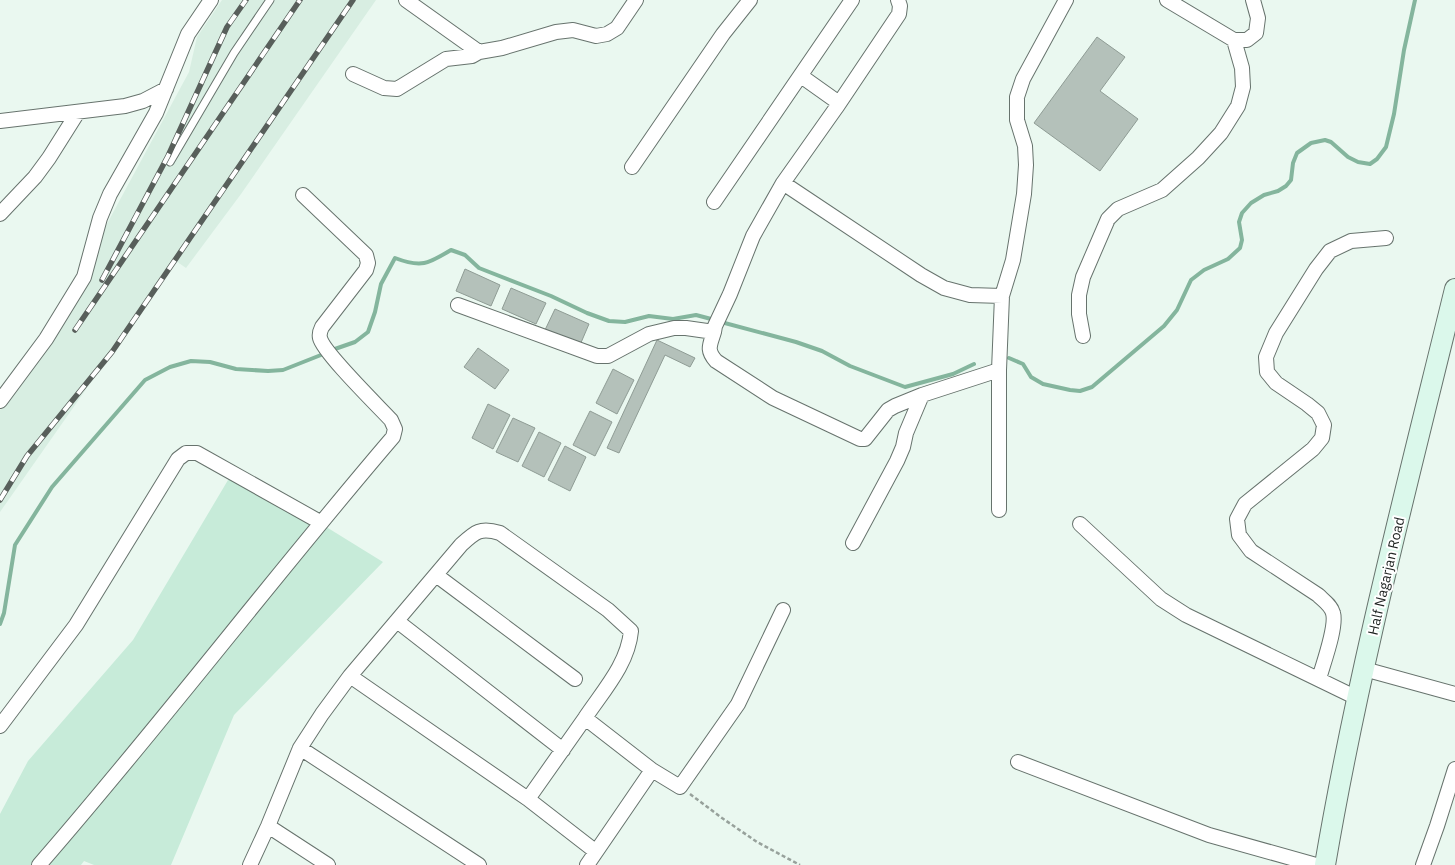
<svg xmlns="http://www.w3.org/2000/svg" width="1455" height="865" font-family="'IBM Plex Sans',sans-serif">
	<rect width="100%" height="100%" fill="#eaf8f0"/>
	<!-- built -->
	<path fill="#d8eee2" d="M222,0h154l-135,194 -55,74 -10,-7 -176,251v-102l91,-129 4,-35 94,-174 8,-35z"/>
	<!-- green -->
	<path fill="#c7ebd9" d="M234,470l149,92 -149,153 -63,150h-77l-10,-4 -3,4h-81v-51l28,-53 105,-121z"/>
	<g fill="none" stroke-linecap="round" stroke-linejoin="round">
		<!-- stream -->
		<path stroke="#84b59d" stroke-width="4" d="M721,322l75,20 26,9 28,15 55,21 48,-13 21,-10
			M332,350l23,-8 13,-10 7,-20 6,-28 14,-26c26,10 33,6 56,-8l14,5 14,13 72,28 36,17 22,8 16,1 24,-6 24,3 23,-4 19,5
			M1009,358l14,6 8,13 12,7 27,6 10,1 12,-4 72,-61 13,-16 14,-30 13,-10 24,-11 12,-11 2,-8 -3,-18 3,-9 9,-10 13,-8 14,-4 8,-5 5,-6 2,-17 4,-10 14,-10 14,-3 6,2 17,15 10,5 12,2 7,-5 9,-12 8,-33 10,-64 11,-50
			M0,624l4,-11 11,-68 37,-58 93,-107 25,-13 21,-6 19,1 26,7 32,2 15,-1 43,-17"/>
	</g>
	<!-- building -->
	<path fill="#b4c1ba" stroke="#8f9c95" d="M1097,37l28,20 -25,34 38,28 -38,52 -66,-48z
		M465,269l35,16 -9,21 -35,-15z
		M511,288l35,15 -10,21 -34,-15z
		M555,309l34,15 -9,21 -35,-15z
		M657,340l38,18 -5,9 -25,-12 -46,98 -12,-5z
		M478,348l31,22 -14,19 -31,-22z
		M613,369l21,11 -17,34 -21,-11z
		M488,404l22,11 -17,34 -21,-11z
		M590,411l22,11 -17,34 -22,-11z
		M513,418l22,10 -17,34 -22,-10z
		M539,432l22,11 -17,34 -22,-11z
		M565,446l21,11 -16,34 -22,-11z"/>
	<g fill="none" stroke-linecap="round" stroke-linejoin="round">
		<defs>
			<path id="service" d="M170,162l64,-109 36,-53"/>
			<path id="minor" d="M406,0l73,52
				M1167,0l67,40h13l9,-7 2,-15 -5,-18
				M353,74l31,14 13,1 49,-30 26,-3 7,-4 23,-4 54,-16 17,-2 23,6 11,-2 10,-6 19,-28
				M801,76l38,27
				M0,121l125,-15 18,-5 23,-12
				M632,167l91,-133 27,-34
				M783,183l138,92 23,13 26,7 32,1
				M714,202l138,-202
				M0,214l35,-37 14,-19 29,-46
				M458,305l139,51h11l41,-22 25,-6h12l28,4 1,-6 15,-32 23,-58 30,-53 53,-75 63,-94 1,-8 -2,-6
				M714,332c-4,13 -8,18 2,29l57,37 87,41h5l23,-29 7,-4 27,-11 77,-25
				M1083,336l-4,-22v-19l4,-18 25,-58 10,-10 44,-19 36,-32 23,-25 17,-27 5,-19 -1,-19 -8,-28
				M0,401l46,-62 38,-62 16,-59 10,-24 46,-81 32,-79 23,-34
				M999,510v-140l3,-74 11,-36 11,-66 2,-29 -1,-19 -8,-26v-23l6,-18 43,-79
				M1080,524l81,75 25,16 171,83
				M853,543l44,-82 6,-14 3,-14 16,-38
				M436,575l139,104
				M397,621l166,129
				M1364,669l91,25
				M350,676l178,123
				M1319,679c4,-15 18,-52 14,-66 -2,-8 -10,-13 -15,-18l-67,-44 -12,-16 -2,-16 8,-15 68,-55 9,-11 2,-13 -6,-12 -11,-9 -31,-21 -9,-11 -1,-15 10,-24 40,-64 14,-18 21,-10 35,-3
				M585,718l67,52 28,17 58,-83 45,-94
				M0,726l76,-101 102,-166 8,-6h11l123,69
				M300,748l179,117
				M1018,762l191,73 107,30
				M268,826l60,39
				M39,865c122,-140 234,-288 354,-428l2,-8 -4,-9c-13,-14 -68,-68 -71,-82 -1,-4 0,-7 2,-11l44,-57 2,-7 -2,-8 -63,-60
				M250,865l18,-39 32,-78 22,-34 28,-38 111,-131c14,-13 19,-18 39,-12l108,77 23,21c-3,33 -28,60 -46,87 -19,27 -38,54 -57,81l67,52
				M587,865l65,-95
				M1423,865l14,-39 18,-57"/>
			<path id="secondary" d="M1325,865c33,-194 83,-384 130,-576"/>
		</defs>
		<!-- service casing -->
		<use href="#service" stroke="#67736d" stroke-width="9"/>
		<!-- minor casing -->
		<use href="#minor" stroke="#67736d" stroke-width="16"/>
		<!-- secondary casing -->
		<use href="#secondary" stroke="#67736d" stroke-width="22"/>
		<!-- path -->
		<path stroke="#97a19b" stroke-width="2.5" stroke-dasharray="4 2.5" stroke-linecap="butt" d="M690,794l32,24 35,24 43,23"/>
		<!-- service -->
		<use href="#service" stroke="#fff" stroke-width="7"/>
		<!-- minor -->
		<use href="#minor" stroke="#fff" stroke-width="14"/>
		<!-- secondary -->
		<use href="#secondary" stroke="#dbf8eb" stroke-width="20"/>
		<defs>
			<path id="rail" d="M102,280l66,-124 59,-129 19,-27
				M75,330l225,-330
				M0,500l27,-44 85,-104 241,-352"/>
		</defs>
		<!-- rail casing -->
		<use href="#rail" stroke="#585f5b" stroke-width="5.5"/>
		<!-- rail -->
		<use href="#rail" stroke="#fff" stroke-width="4" stroke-dasharray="11" stroke-linecap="butt"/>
	</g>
	<g text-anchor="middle" stroke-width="4" stroke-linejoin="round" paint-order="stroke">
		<!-- street labels -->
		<g font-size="14" fill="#1c211f" stroke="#fff">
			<text transform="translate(1386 576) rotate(-77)" y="5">Half Nagarjan Road</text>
		</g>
	</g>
</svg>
